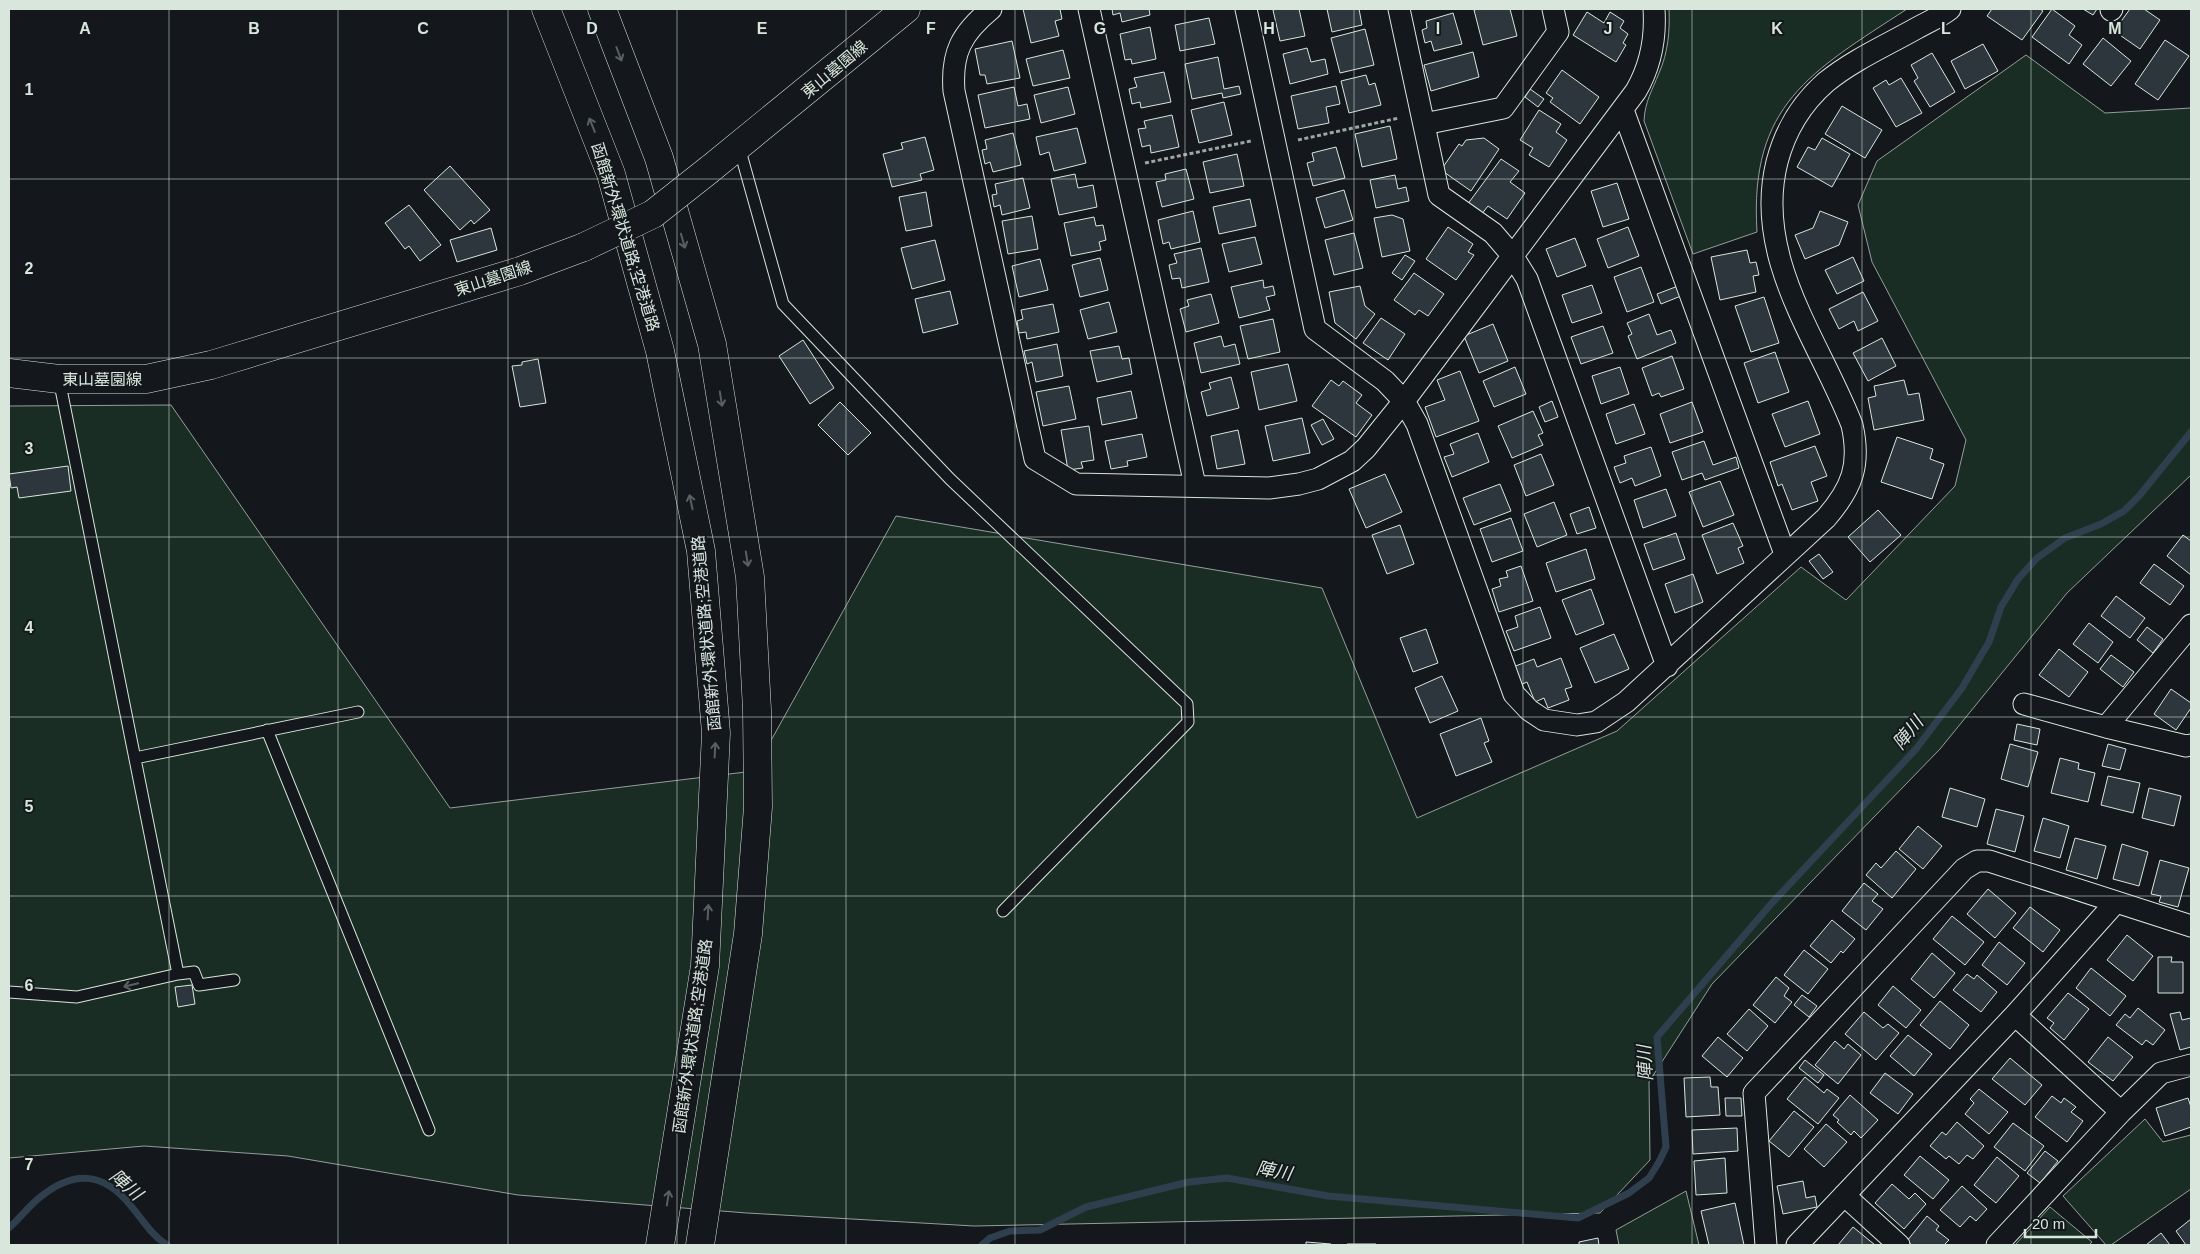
<svg xmlns="http://www.w3.org/2000/svg" width="2200" height="1254" font-family="Helvetica,'Noto Sans JP',sans-serif">
	<rect width="100%" height="100%" fill="#14181c"/>
	<!-- green -->
	<path fill="#1a2d24" stroke="#939e99" d="M1669,9h238c-96,63 -158,95 -150,223l-64,22 -49,-133c1,-20 8,-30 15,-48 9,-20 11,-42 10,-64z
		M2026,55l79,58 86,-5v367l-124,118 -127,156 -228,235 -63,98 1,78 -50,53 -626,13 -227,-13 -229,-18 -230,-39 -144,-10 -135,12v-752l162,-1 279,403 304,-37 142,-255 426,72 95,230 200,-87 184,-164 45,33 109,-114 11,-46 -94,-178 -14,-57 19,-44z
		M2145,1119l18,23 28,-7v54l-80,56h-5l-43,-49z
		M1686,1191l13,54h-80l-3,-15z
		M2050,1207l42,35 -3,3h-74z"/>
	<g fill="none" stroke-linecap="round" stroke-linejoin="round">
		<!-- stream -->
		<path stroke="#2f3f4d" stroke-width="7" d="M9,1228c10,-9 19,-21 30,-30 34,-28 64,-27 92,8 12,14 20,29 36,39
			M982,1245l8,-7 20,-7 30,-1 46,-23 103,-25 38,-4 101,18 250,22 51,-25 20,-15 10,-16 7,-15 -9,-110 114,-133 145,-155 46,-61 27,-46 12,-35 17,-28 19,-21 28,-20 36,-14 23,-13 15,-15 52,-64"/>
	</g>
	<!-- building -->
	<path fill="#2c363c" stroke="#d8e6dc" d="M1023,9h37l2,10 -7,2 4,15 -28,7z
		M1112,9h37l1,6 -28,7 -2,-9 -7,2z
		M1277,9h22l6,27 -25,5 -7,-31z
		M1327,9h32l3,16 -30,7z
		M1479,9h31l7,27 -34,9 -9,-35z
		M1992,9h48l3,2 -21,29 -35,-24z
		M2052,9l23,17 -6,9 13,10 -13,19 -37,-27z
		M2083,9h14l-4,6z
		M2130,9h14l16,11 -20,29 -26,-18z
		M1587,12l17,11 6,-11 14,9 -4,7 8,6 -5,9 3,2 -10,17 -43,-27z
		M1453,13l9,31 -28,7 -3,-10 -6,2 -3,-13 5,-2 -1,-7z
		M1209,18l6,26 -35,7 -5,-26z
		M1150,27l6,32 -24,5 -1,-5 -6,1 -5,-26z
		M1365,29l9,36 -34,8 -9,-35z
		M2103,38l28,23 -20,25 -28,-22z
		M2165,40l24,16 -31,44 -23,-16z
		M1012,41l8,37 -33,6 -2,-9h-5l-5,-26z
		M1983,44l15,27 -33,18 -14,-28z
		M1307,48l4,14 14,-3 3,15 -38,10 -7,-30z
		M1063,50l7,28 -37,8 -7,-27z
		M1473,52l6,25 -48,14 -7,-26z
		M1932,53l23,39 -25,15 -16,-26 4,-3 -7,-13z
		M1218,57l6,32 15,-3 2,8 -18,4 -1,-5 -30,6 -7,-35z
		M1562,70l37,27 -19,27 -30,-22 3,-4 -7,-5z
		M1164,72l7,30 -30,6 -1,-6 -8,2 -3,-15 8,-2 -3,-9z
		M1366,75l3,10 6,-2 6,22 -32,8 -8,-32z
		M1901,78l21,35 -26,14 -23,-39 13,-8 3,5z
		M1336,86l4,18 -14,3 3,16 -31,6 -7,-33z
		M1014,87l4,19 9,-2 3,15 -45,9 -7,-33z
		M1068,87l7,27 -34,9 -7,-28z
		M1530,89l14,10 -6,8 -13,-10z
		M1224,102l8,33 -33,8 -8,-33z
		M1842,106l40,24 -17,28 -40,-24z
		M1539,110l22,14 -5,8 11,8 -18,27 -20,-12 4,-7 -13,-8z
		M1172,115l7,32 -28,6 -1,-8 -8,2 -4,-18 8,-1 -2,-7z
		M1390,126l7,33 -35,8 -7,-33z
		M1077,128l9,35 -32,8 -5,-19 -9,3 -4,-18z
		M1013,133l8,32 -28,7 -3,-10 -5,2 -3,-14 5,-1 -2,-9z
		M925,137l9,33 -14,4 2,6 -30,7 -9,-33 20,-5 -2,-6z
		M1484,138l15,11 -28,42 -30,-21 18,-26 3,2 4,-6z
		M1822,138l28,16 -18,33 -35,-20 11,-20 7,3z
		M1336,147l9,31 -32,8 -6,-23 7,-2 -2,-8z
		M1237,154l7,32 -34,7 -7,-31z
		M1501,159l18,12 -9,11 15,11 -18,26 -19,-13 -7,9 -14,-10z
		M450,166l40,44 -16,14 -3,-4 -11,10 -36,-40z
		M1186,169l8,30 -32,8 -6,-25 10,-2 -1,-6z
		M1075,174l3,14 15,-3 4,22 -38,8 -8,-36z
		M1395,175l3,14 8,-2 3,14 -33,7 -6,-28z
		M1023,178l7,30 -28,7 -2,-10 -6,2 -2,-12 5,-1 -2,-10z
		M1617,183l12,36 -26,8 -12,-36z
		M1344,190l9,30 -28,8 -9,-30z
		M926,192l6,34 -26,5 -7,-34z
		M1250,199l6,27 -37,8 -6,-27z
		M409,205l32,40 -21,16 -11,-15 -4,3 -20,-26z
		M1193,211l7,31 -29,7 -2,-7 -6,2 -5,-24z
		M1820,211l28,11 -9,23 -34,14 -10,-24 18,-7z
		M1392,215l11,4 7,32 -28,6 -8,-39z
		M1032,216l6,33 -30,5 -6,-33z
		M1094,217l2,9 7,-1 3,15 -7,2 2,8 -30,6 -7,-33z
		M1448,227l25,17 -5,8 6,3 -18,25 -30,-21z
		M1628,227l11,29 -31,12 -11,-29z
		M491,228l6,22 -40,12 -7,-22z
		M1354,233l9,35 -29,7 -9,-35z
		M1255,237l7,27 -33,8 -7,-28z
		M1575,238l11,28 -29,11 -11,-28z
		M935,240l10,40 -33,9 -11,-41z
		M1201,248l8,34 -27,6 -2,-10 -8,1 -3,-14 8,-2 -3,-9z
		M1747,250l3,13 6,-1 3,13 -6,1 3,16 -36,8 -9,-43z
		M1405,255l10,6 -13,19 -10,-7z
		M1853,257l11,24 -27,13 -12,-24z
		M1100,258l8,32 -28,7 -8,-32z
		M1040,259l8,31 -29,7 -7,-31z
		M1641,267l13,35 -27,10 -13,-35z
		M1414,273l30,21 -16,22 -9,-6 -4,5 -21,-15z
		M1263,280l1,8 9,-2 2,9 -9,2 4,13 -31,8 -8,-31z
		M1592,285l10,28 -30,10 -10,-28z
		M1360,286l5,20 10,8 -19,25 -21,-16 -6,-31z
		M1678,286l3,10 -20,8 -4,-10z
		M950,291l8,33 -35,9 -8,-34z
		M1863,292l15,29 -20,10 -4,-10 -15,8 -10,-20z
		M1211,294l8,29 -33,9 -6,-23 9,-3 -2,-6z
		M1764,297l15,46 -28,9 -16,-46z
		M1109,302l8,30 -29,7 -8,-29z
		M1053,304l6,28 -32,7 -1,-7 -7,1 -2,-12 6,-2 -2,-9z
		M1649,314l8,21 14,-5 5,13 -39,16 -9,-23 4,-2 -5,-11z
		M1381,318l24,16 -17,26 -25,-17z
		M1273,319l7,33 -32,7 -8,-33z
		M1493,324l15,37 -29,12 -15,-37z
		M1603,326l10,27 -32,11 -10,-27z
		M1221,336l3,11 11,-3 5,20 -39,9 -7,-30z
		M1882,338l14,28 -28,15 -15,-28z
		M803,340l31,48 -24,16 -31,-48z
		M1057,344l6,32 -27,6 -4,-20 -5,2 -3,-13z
		M1119,346l3,13 7,-1 3,16 -35,8 -7,-31z
		M1775,352l14,40 -31,11 -14,-40z
		M1672,356l12,33 -23,8 -2,-4 -7,3 -10,-28z
		M538,359l8,44 -26,4 -8,-41 10,-1v-3z
		M1288,364l9,37 -38,9 -8,-38z
		M1515,367l11,27 -32,13 -11,-26z
		M1620,367l9,27 -28,10 -9,-28z
		M1460,371l19,50 -43,16 -11,-30 20,-7 -8,-20z
		M1231,377l8,31 -32,8 -6,-24 10,-3 -2,-6z
		M1331,380l8,6 4,-5 19,14 -6,8 16,12 -16,22 -44,-31z
		M1904,380l4,15 11,-2 5,27 -50,10 -6,-32 8,-2 -2,-10z
		M1069,386l7,33 -33,7 -7,-34z
		M1131,391l6,27 -35,7 -5,-27z
		M1552,401l6,16 -13,5 -6,-15z
		M1808,401l12,33 -35,13 -13,-33z
		M840,402l31,31 -23,22 -30,-30z
		M1692,402l11,30 -33,11 -10,-29z
		M1634,404l11,30 -29,10 -10,-30z
		M1533,411l10,22 -5,2 5,10 -31,13 -14,-32z
		M1302,418l8,35 -37,8 -8,-35z
		M1323,419l11,20 -12,6 -11,-20z
		M1089,426l5,34 -13,2 2,6 -15,2 -7,-40z
		M1238,430l7,34 -28,5 -6,-33z
		M1478,433l11,29 -37,15 -8,-20 10,-3 -4,-10z
		M1142,434l5,23 -20,4 1,5 -17,3 -6,-28z
		M1897,437l36,12 -3,10 14,5 -12,35 -51,-17z
		M1704,441l9,24 23,-8 3,11 -34,12 -3,-7 -20,7 -10,-28z
		M1815,446l12,30 -16,6 7,19 -26,9 -10,-26 -4,2 -8,-24z
		M1651,447l10,29 -26,10 -3,-8 -12,5 -6,-16 12,-4 -2,-7z
		M1541,454l13,31 -28,11 -12,-31z
		M68,466l3,25 -52,7 -2,-11 -6,1 -2,-14z
		M1385,474l17,38 -36,16 -17,-39z
		M1720,481l14,34 -31,12 -14,-35z
		M1500,484l11,27 -37,14 -11,-27z
		M1666,489l10,27 -33,12 -9,-28z
		M1554,502l13,33 -30,12 -13,-33z
		M1589,507l7,21 -19,6 -7,-20z
		M1878,510l23,25 -31,27 -22,-25z
		M1511,518l12,33 -31,11 -12,-33z
		M1733,523l10,23 -5,2 6,15 -27,11 -15,-39z
		M1400,525l14,39 -27,10 -15,-39z
		M1676,533l9,26 -32,11 -9,-26z
		M2183,535l8,6v34l-24,-19z
		M1586,549l9,30 -39,13 -10,-29z
		M1819,554l14,18 -10,7 -14,-18z
		M2154,564l30,22 -14,19 -30,-22z
		M1521,566l12,35 -34,11 -7,-23 9,-3 -2,-7 9,-2 -2,-6z
		M1693,574l10,28 -28,11 -10,-29z
		M1591,589l13,35 -28,11 -14,-35z
		M2116,596l29,22 -15,20 -29,-22z
		M1540,607l11,31 -37,13 -8,-20 12,-4 -3,-11z
		M2089,623l24,19 -15,21 -25,-19z
		M2147,627l16,12 -10,14 -16,-13z
		M1426,629l12,34 -25,9 -13,-34z
		M1614,634l15,35 -34,14 -15,-35z
		M2059,649l29,23 -19,25 -30,-22z
		M2111,655l23,17 -11,15 -23,-18z
		M1561,658l11,29 -7,2 4,11 -21,8 -4,-10 -9,4 -8,-20 -7,3 -7,-18 21,-8 3,8z
		M1442,676l16,35 -28,12 -15,-35z
		M2171,689l20,14v5l-15,22 -22,-16z
		M1481,718l8,23 -5,2 8,19 -36,14 -16,-42z
		M2017,724l23,5 -3,16 -23,-5z
		M2010,744l28,8 -10,35 -27,-8z
		M2108,744l18,5 -6,21 -18,-4z
		M2060,758l19,5 -1,6 17,4 -7,29 -37,-9z
		M2108,776l32,7 -7,30 -32,-8z
		M1950,788l35,11 -8,28 -35,-10z
		M2149,788l32,8 -7,30 -32,-8z
		M1996,809l28,7 -9,36 -28,-8z
		M2043,818l26,8 -9,32 -26,-7z
		M1918,826l24,20 -19,23 -24,-20z
		M2075,838l31,8 -9,33 -31,-9z
		M2122,844l26,8 -9,34 -26,-7z
		M1896,851l20,18 -24,29 -26,-23 10,-12 5,5z
		M2160,860l29,8 -11,39 -19,-5 2,-6 -10,-2z
		M1864,883l14,11 -6,7 11,8 -17,21 -24,-19z
		M1988,889l28,24 -21,25 -28,-24z
		M2030,907l30,23 -17,22 -30,-24z
		M1952,916l32,26 -19,23 -32,-26z
		M1832,920l23,19 -12,14 -2,-2 -10,12 -21,-17z
		M2127,935l26,21 -20,25 -26,-21z
		M1999,942l26,21 -18,22 -25,-20z
		M1804,950l24,19 -20,25 -24,-19z
		M1932,953l23,20 -21,25 -23,-19z
		M2158,957h14l-1,5h12v31h-25z
		M2091,968l35,28 -16,20 -34,-28z
		M1967,974l7,5 3,-4 20,17 -16,20 -28,-22z
		M1776,977l13,11 -5,8 8,6 -17,21 -22,-18z
		M192,985l3,19 -17,3 -3,-20z
		M1893,986l28,24 -15,18 -28,-23z
		M2068,993l21,16 -25,31 -14,-12 4,-5 -7,-5z
		M1802,995l15,11 -8,11 -15,-12z
		M1940,1001l29,24 -19,24 -30,-24z
		M2138,1008l27,22 -12,15 -7,-5 -4,5 -26,-20 9,-11 5,4z
		M1749,1009l19,17 -21,25 -20,-17z
		M1864,1012l19,16 5,-4 11,9 -23,27 -31,-26z
		M2180,1012l2,8 9,-2v29l-11,3 -10,-36z
		M1908,1035l24,19 -18,22 -24,-20z
		M1718,1037l25,21 -16,19 -25,-21z
		M2108,1037l25,20 -20,24 -25,-19z
		M1835,1041l9,8 4,-5 13,11 -23,29 -23,-19z
		M2010,1058l32,27 -17,20 -33,-26z
		M1805,1060l19,15 -6,8 -19,-15z
		M1885,1073l28,21 -15,20 -28,-21z
		M1710,1077l1,10h7l2,28 -34,2 -2,-39z
		M1805,1077l19,16 3,-4 12,9 -21,26 -31,-25z
		M1979,1089l29,23 -19,22 -24,-20 9,-11 -4,-4z
		M1850,1095l28,25 -17,18 -7,-7 -3,4 -14,-13 2,-2 -6,-5z
		M2052,1096l9,7 3,-5 12,9 -5,5 12,9 -16,21 -32,-25z
		M1725,1098h16l1,18h-16z
		M2188,1098l3,9v20l-26,9 -9,-28z
		M1794,1111l20,16 -25,30 -20,-16z
		M1957,1122l27,24 -11,13 -6,-4 -8,9 -10,-8 -3,3 -16,-13 12,-14 4,3z
		M2013,1123l31,23 -19,25 -31,-24z
		M1826,1124l21,18 -23,25 -20,-18z
		M1737,1128l1,23 -45,3 -1,-24z
		M2045,1151l13,10 -18,22 -13,-10z
		M1920,1156l29,24 -16,19 -29,-24z
		M1997,1157l22,19 -23,27 -22,-18z
		M1725,1158l2,35 -31,2 -2,-34z
		M1803,1181l3,17 9,-2 2,11 -34,7 -6,-28z
		M1892,1184l17,15 6,-6 11,11 -22,25 -29,-26z
		M1962,1186l25,23 -11,12 -6,-5 -10,11 -20,-17z
		M1735,1203l9,42h-35l-8,-34z
		M1927,1216l12,10 -3,4 13,10 -5,5h-32l-5,-4z
		M2191,1219v26h-5l-10,-14z
		M1853,1227l22,18h-37z
		M2161,1233l9,12h-24z
		M1598,1238l1,7h-20v-3z
		M1306,1242l25,2v1h-25z
		M1347,1244h29v1h-29z"/>
	<g fill="none" stroke-linecap="round" stroke-linejoin="round">
		<defs>
			<path id="service" d="M739,147l44,157 167,175 237,225 1,18 -185,189
				M59,379l119,595 16,-2 5,13 35,-5
				M267,730l162,400
				M135,758l223,-46
				M9,992l68,5 101,-23"/>
			<path id="minor" d="M991,9c-29,24 -40,43 -37,82l81,368 41,25 193,4 30,-4 19,-5 34,-18 14,-13 38,-47 232,-310c15,-26 20,-52 18,-82
				M1089,9l106,476
				M1246,9l69,320 70,52 19,20 13,23 97,270 15,16 15,10 33,5 19,-3 30,-20 200,-184c26,-30 35,-53 26,-93 -33,-85 -99,-167 -75,-263 8,-31 25,-59 49,-80 27,-22 61,-37 91,-54 11,-6 23,-11 33,-19
				M1399,9l40,186 54,38 19,22 15,24 140,387
				M2111,10l1,-1
				M1623,110l162,444
				M1424,124l79,-16 55,-76 -5,-23
				M2024,704l82,23 80,19 5,-1
				M2106,727l85,-102
				M2015,1015l106,97
				M1844,1195l55,50
				M1766,1245l-12,-152 210,-224 13,-8h12l202,65
				M1797,1245l218,-230 101,-113
				M1997,1245l124,-133 40,-39 30,-8"/>
			<path id="tertiary" d="M710,169l196,-160
				M9,373l50,6h87l65,-14 309,-94 64,-24"/>
			<path id="motorway" d="M546,9l65,165 49,177 41,200 15,182 -11,233 -45,279
				M602,9l57,149 53,186 38,233 7,133 1,97 -10,127 -48,311"/>
		</defs>
		<!-- service casing -->
		<use href="#service" stroke="#d8e6dc" stroke-width="13"/>
		<!-- minor casing -->
		<use href="#minor" stroke="#d8e6dc" stroke-width="23"/>
		<!-- tertiary casing -->
		<use href="#tertiary" stroke="#d8e6dc" stroke-width="29"/>
		<!-- motorway casing -->
		<use href="#motorway" stroke="#d8e6dc" stroke-width="29"/>
		<!-- path -->
		<path stroke="#9da8a2" stroke-width="3" stroke-dasharray="4 2.5" stroke-linecap="butt" d="M1298,140l101,-22
			M1145,163l106,-22"/>
		<!-- service -->
		<use href="#service" stroke="#14181c" stroke-width="11"/>
		<!-- minor -->
		<use href="#minor" stroke="#14181c" stroke-width="21"/>
		<!-- tertiary -->
		<use href="#tertiary" stroke="#14181c" stroke-width="28"/>
		<!-- motorway -->
		<use href="#motorway" stroke="#14181c" stroke-width="28"/>
		<defs>
			<path id="tertiary-bridge" d="M584,247l69,-33 57,-45"/>
		</defs>
		<!-- tertiary-bridge casing -->
		<use href="#tertiary-bridge" stroke="#d8e6dc" stroke-width="29" stroke-linecap="butt"/>
		<!-- tertiary-bridge -->
		<use href="#tertiary-bridge" stroke="#14181c" stroke-width="28"/>
	</g>
	<!-- one-way arrows -->
	<defs><path id="oneway-shaft" d="M-6 0H5M1.5-3L5.5 0L1.5 3" fill="none" stroke-width="1.6" stroke-linecap="round" stroke-linejoin="round" transform="scale(1.25)"/></defs>
	<g stroke="#59605f">
		<use href="#oneway-shaft" transform="translate(619 54) rotate(69)"/>
		<use href="#oneway-shaft" transform="translate(592 125) rotate(-112)"/>
		<use href="#oneway-shaft" transform="translate(683 241) rotate(74)"/>
		<use href="#oneway-shaft" transform="translate(721 399) rotate(81)"/>
		<use href="#oneway-shaft" transform="translate(691 502) rotate(-102)"/>
		<use href="#oneway-shaft" transform="translate(747 559) rotate(81)"/>
		<use href="#oneway-shaft" transform="translate(715 750) rotate(-87)"/>
		<use href="#oneway-shaft" transform="translate(708 912) rotate(-87)"/>
		<use href="#oneway-shaft" transform="translate(131 985) rotate(167)"/>
		<use href="#oneway-shaft" transform="translate(668 1198) rotate(-81)"/>
	</g>
	<!-- grid -->
	<path fill="none" stroke="#d8e6dc" stroke-width="1" stroke-opacity="0.55" d="M169,9v1236M338,9v1236M508,9v1236M677,9v1236M846,9v1236M1015,9v1236M1185,9v1236M1354,9v1236M1523,9v1236M1692,9v1236M1862,9v1236M2031,9v1236M9,179h2182M9,358h2182M9,537h2182M9,717h2182M9,896h2182M9,1075h2182"/>
	<g text-anchor="middle" stroke-width="4" stroke-linejoin="round" paint-order="stroke">
		<!-- street labels -->
		<g font-size="16" fill="#d8e6dc" stroke="#14181c">
			<text transform="translate(834 69) rotate(-40)" y="6">東山墓園線</text>
			<text transform="translate(626 237) rotate(73)" y="6">函館新外環状道路;空港道路</text>
			<text transform="translate(493 278) rotate(-18)" y="6">東山墓園線</text>
			<text x="102" y="385">東山墓園線</text>
			<text transform="translate(706 633) rotate(-95)" y="6">函館新外環状道路;空港道路</text>
			<text transform="translate(692 1036) rotate(-82)" y="6">函館新外環状道路;空港道路</text>
		</g>
		<!-- water labels -->
		<g font-size="18" font-style="italic" fill="#d8e6dc" stroke="#14181c">
			<text transform="translate(1908 733) rotate(-51)" y="6">陣川</text>
			<text transform="translate(1645 1063) rotate(-93)" y="6">陣川</text>
			<text transform="translate(1274 1171) rotate(10)" y="6">陣川</text>
			<text transform="translate(126 1185) rotate(41)" y="6">陣川</text>
		</g>
	</g>
	<g font-size="16" text-anchor="middle" font-weight="bold" fill="#d8e6dc" stroke="#14181c" stroke-width="4" stroke-linejoin="round" paint-order="stroke">
		<text x="85" y="34">A</text>
		<text x="254" y="34">B</text>
		<text x="423" y="34">C</text>
		<text x="592" y="34">D</text>
		<text x="762" y="34">E</text>
		<text x="931" y="34">F</text>
		<text x="1100" y="34">G</text>
		<text x="1269" y="34">H</text>
		<text x="1438" y="34">I</text>
		<text x="1608" y="34">J</text>
		<text x="1777" y="34">K</text>
		<text x="1946" y="34">L</text>
		<text x="2115" y="34">M</text>
		<text x="29" y="95">1</text>
		<text x="29" y="274">2</text>
		<text x="29" y="454">3</text>
		<text x="29" y="633">4</text>
		<text x="29" y="812">5</text>
		<text x="29" y="991">6</text>
		<text x="29" y="1170">7</text>
	</g>
	<!-- border -->
	<rect width="2200" height="1254" fill="none" stroke="#d8e6dc" stroke-width="20"/>
	<!-- scale -->
	<path d="M2025 1229v8h71v-8" fill="none" stroke="#d8e6dc" stroke-width="2.5"/>
	<text x="2032" y="1229" font-size="15" fill="#d8e6dc" stroke="#14181c" stroke-width="4" paint-order="stroke">20 m</text>
</svg>
